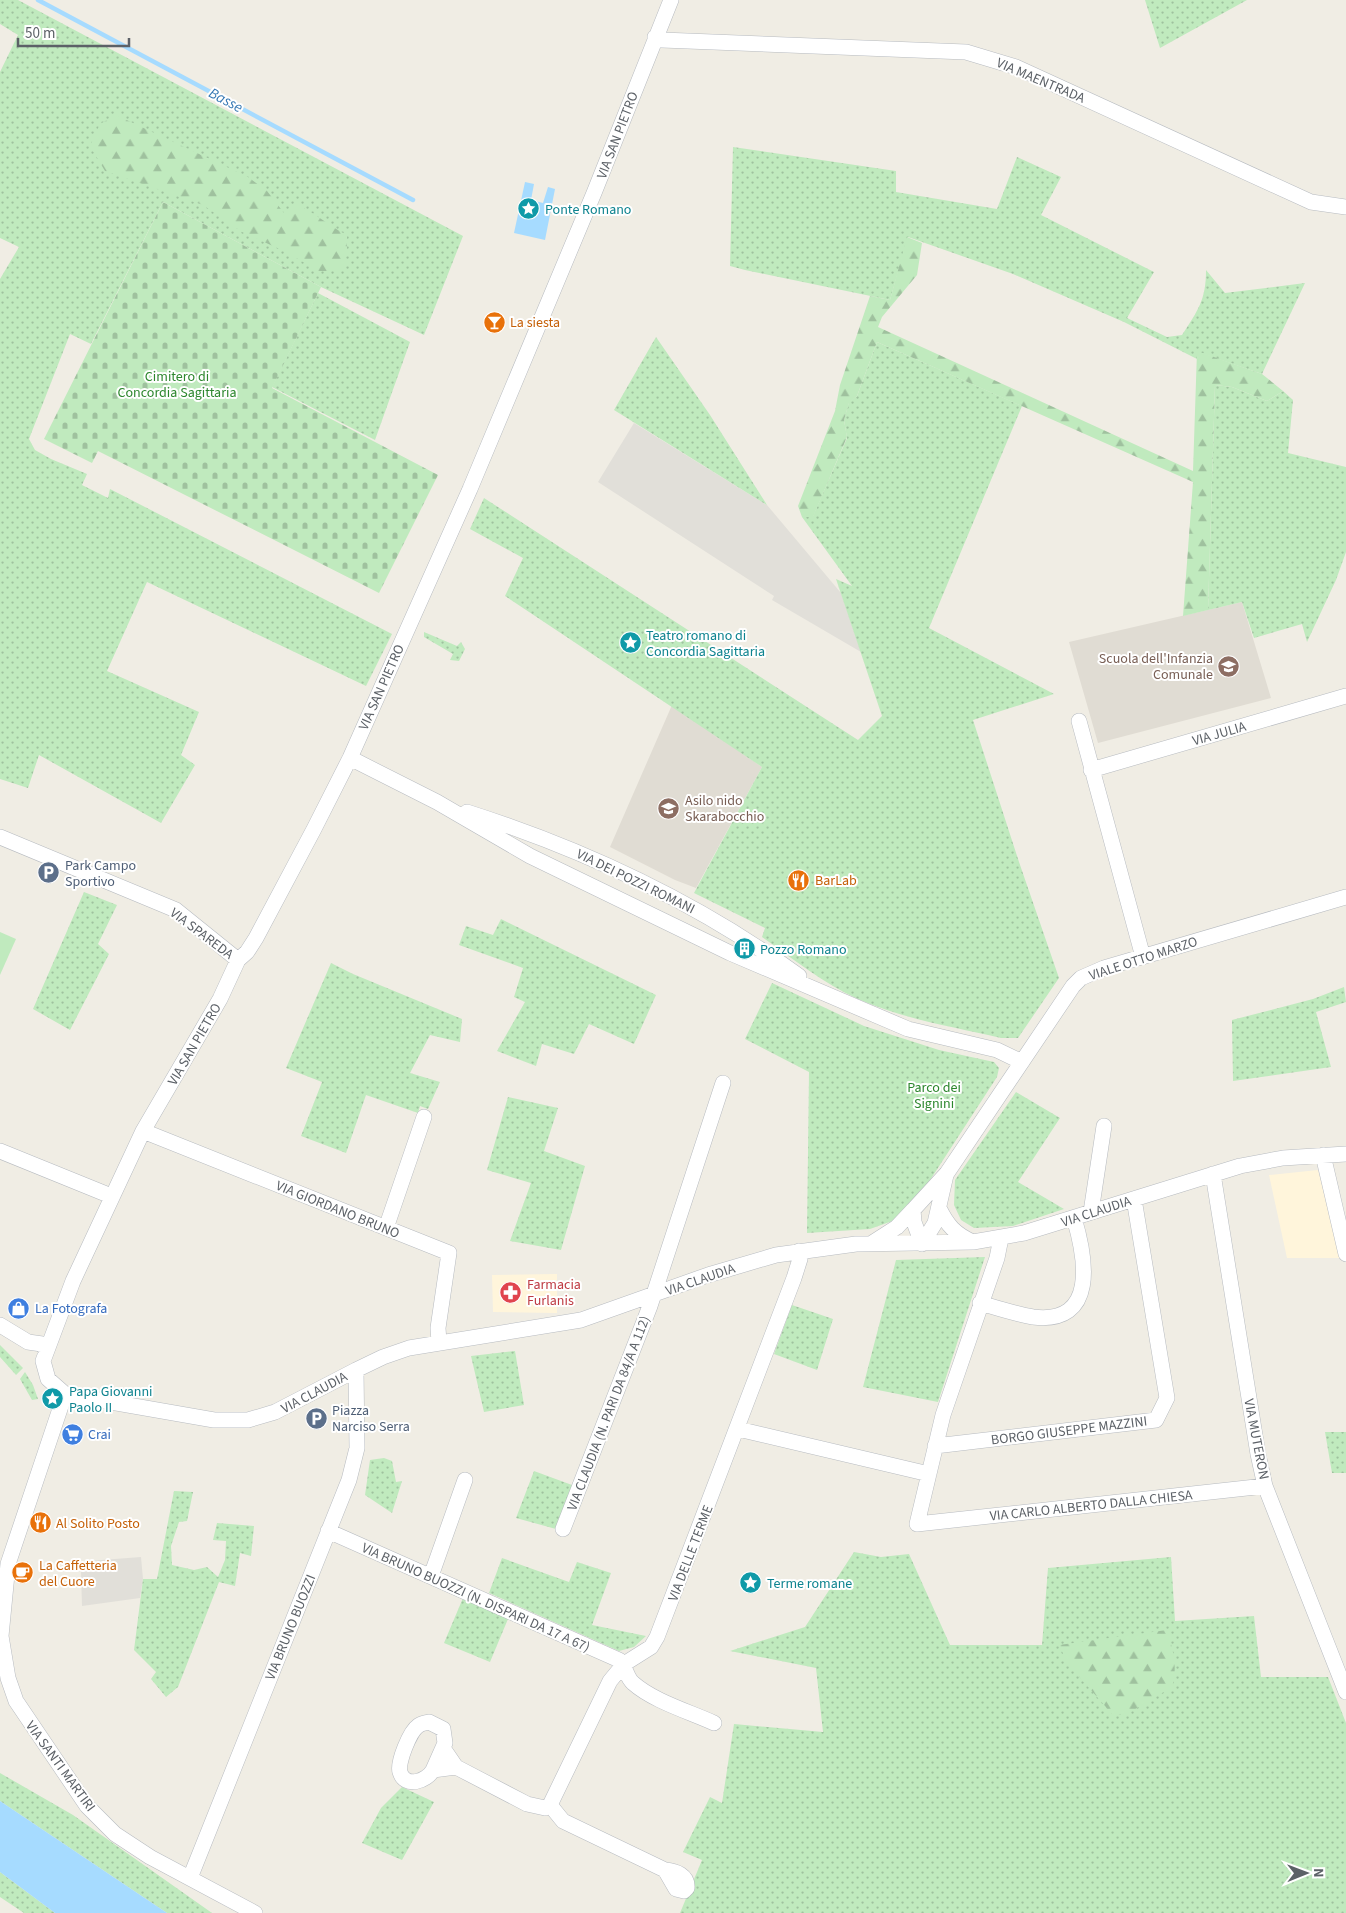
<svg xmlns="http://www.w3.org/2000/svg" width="1346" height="1913" font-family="'Source Sans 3',sans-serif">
	<defs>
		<pattern id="green-dots" width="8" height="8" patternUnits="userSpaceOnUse" patternTransform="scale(1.25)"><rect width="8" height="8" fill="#c0eabe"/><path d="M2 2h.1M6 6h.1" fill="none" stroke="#9fc19e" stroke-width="1.8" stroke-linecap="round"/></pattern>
		<pattern id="forest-firs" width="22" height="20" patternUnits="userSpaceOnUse" patternTransform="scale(1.25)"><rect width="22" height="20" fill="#c0eabe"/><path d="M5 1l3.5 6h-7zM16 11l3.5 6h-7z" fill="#9fc19e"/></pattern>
		<pattern id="cemetery-stones" width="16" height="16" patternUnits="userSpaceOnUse" patternTransform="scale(1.25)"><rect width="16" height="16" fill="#c0eabe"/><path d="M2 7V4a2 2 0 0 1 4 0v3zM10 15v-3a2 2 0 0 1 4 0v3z" fill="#9fc19e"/></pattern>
	</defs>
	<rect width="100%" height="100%" fill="#f0ede4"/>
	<!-- commercial -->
	<path fill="#fff5db" d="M1318,1170l22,88h-53l-18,-83z
		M557,1274v39l-64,-1 -1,-37z"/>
	<!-- industrial -->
	<path fill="#e1dfd9" d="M634,423l133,82 74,88 20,59 -89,-52 2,-4 -176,-114z
		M141,1557l2,22 -3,19 -58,8 -1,-34 -6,-10z"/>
	<!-- education -->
	<path fill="#e0dcd3" d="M1242,602l29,96 -173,45 -29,-101z
		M672,705l90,62 -66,121 -21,-8 -65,-33z"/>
	<!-- green -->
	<path fill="url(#green-dots)" d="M0,0h18l445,236 -39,99 -103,-48 -158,-85 -72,142 -21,-10 -41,105 6,11 16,9 36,15 -5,11 26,13 2,-9 282,145 -26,52 -219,-104 -40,89 92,41 -18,43 14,10 -34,58 -122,-68 -11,33 -28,-9v-500l19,-32 -19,-9v-166l18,-37 -18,-11z
		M1145,0h102l-87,48z
		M733,147l163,24v21l101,17 20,-52 44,20 -20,38 113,57 -27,46 40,19 15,-2c16,-25 24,-35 24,-65l19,23 80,-10 -43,91 -64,-22 -1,7 -73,-37 -111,-48 -105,-37 -18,63 -145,-30 -15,-4z
		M318,293l92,49 -35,98 -103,-53z
		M656,337l54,78 57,90 -153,-95z
		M877,342l145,64 -93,222 125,66 -81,26 46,142 40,116 -41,60h-17c-47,-11 -98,-19 -143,-39 -35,-16 -65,-40 -96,-62l3,-9 -71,-35 68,-126 -257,-171 18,-38 -53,-29 14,-31 374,242 24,-24 -46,-137 16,7 -50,-69 11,-1 34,-78 -3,-18 5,-18 8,-6z
		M1215,385l17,2 35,14 16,-10 10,9 -5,53 58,14v85l-10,28 -29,62 -5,-18 -48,14 -12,-36 -34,8z
		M424,632l33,14 4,-4 4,7 -6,12 -9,-1 3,-6 -29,-17z
		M84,892l33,13 -19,39 11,10 -39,76 -37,-21z
		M501,919l155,76 -22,49 -45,-20 -15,30 -32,-10 -6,22 -39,-15 28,-49 -11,-5 9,-29 -64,-23 7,-19 27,9z
		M331,963l22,11 109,45 -2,23 -30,-7 -20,38 30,9 -12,27 -8,-3 -2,7 -52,-18 -20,58 -45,-17 21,-54 -36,-14z
		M772,983l92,43 75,24 55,12 5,6 -2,9 -76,117 -23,25 -28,10 -63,4 2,-161 -64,-33z
		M1344,987l2,15 -30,10 15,55 -98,14 -1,-61 81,-21z
		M1016,1092l44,26 -42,64 46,27 -51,17 -39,2 -13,-8 -7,-15 1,-25z
		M508,1097l50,11 -14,43 41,15 -24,84 -51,-9 21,-58 -44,-13z
		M985,1257l-47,145 -75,-15 33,-127z
		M792,1305l41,14 -16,51 -43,-16z
		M0,1345l23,23 -7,7 -16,-18z
		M515,1351l9,54 -40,7 -13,-56z
		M25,1372l8,13 5,14 -6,1 -12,-21z
		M1325,1432h21v41h-14z
		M384,1458l8,3 4,21 6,-1 -10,32 -27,-18 5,-35z
		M534,1471l38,14 -16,44 -40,-11z
		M174,1491l19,1 -6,29 -8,1 -8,24 1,19 22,5 13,-3 11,10 7,-17 1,-19 -13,-1 4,-17 37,3 -3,30 -11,-3 -5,33 -16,-4 -41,105 -12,10 -15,-18 5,-7 -22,-22 9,-71h14z
		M854,1552l27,5 28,-3 41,91h92l6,-77 123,-11 4,64 79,-5 7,61h67l18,46v190h-666l22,-53 -19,-8 27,-55 12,6 12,-79 89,8 -7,-64 -86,-17 75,-24z
		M502,1558l67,24 8,-20 34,11 -19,52 54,11 -12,11 -15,4 -130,-58z
		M463,1598l45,21 -18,43 -46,-19z
		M0,1773l73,42 139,98h-45l-167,-112z
		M402,1787l32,15 -32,58 -40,-17 19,-35z
		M0,1872l55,41h-31l-24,-16z"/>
	<!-- forest -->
	<path fill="url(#forest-firs)" d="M116,115l132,62 19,14 17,22 13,-8c19,8 32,21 50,30v16l-3,20h-25l-35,-20 -42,-19 -39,-27 -98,-34 -15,-25 10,-22z
		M907,237l15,6 -5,32 -35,42 -4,10 315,144 4,-120 65,23 21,17 -16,10 -35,-14 -17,-2 -7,225 -25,6 10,-134 -316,-140 -20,54 -8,7 -5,17 3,17 -34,80h-11l-4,-11 37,-95 5,-26 30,-89 20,4z
		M1167,1630c6,20 11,36 5,57l-45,27 -14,1 -45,-51 -9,-19z"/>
	<!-- cemetery -->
	<path fill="url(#cemetery-stones)" d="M163,202l158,85 -49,101 166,87 -59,118 -281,-142 -6,12 -48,-24z"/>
	<!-- pitch -->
	<path fill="#c0eabe" d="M0,932l16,7 -16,36z"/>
	<!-- water -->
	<path fill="#a6dbff" d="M525,182l9,2 -3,16 12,3 5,-16 7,2 -10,51 -31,-7z
		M0,1801l167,112h-112l-55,-41z"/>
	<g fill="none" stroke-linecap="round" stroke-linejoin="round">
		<!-- stream -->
		<path stroke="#a6dbff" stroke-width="4.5" d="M38,0l375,200"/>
		<defs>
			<path id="minor" d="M671,0l-77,193 -124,296 -120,269 -36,71 -58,109 -9,14 -9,8 -18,39 -77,132 -70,150 -30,80 5,18 17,15 149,26h34l27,-8 81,-42 27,-13 26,-9 172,-28 127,-45 68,-20 80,-11 117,-2 51,-9 216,-67 43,-8 63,-4
				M655,37l7,3 304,12 50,15 295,135 35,5
				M1079,721l64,236
				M350,758l87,44 93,54 200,97 178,76 89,21 25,12
				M1091,770l255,-74
				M467,812c119,38 230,90 332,164
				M0,837l176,73 62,50
				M143,1131l306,122 -11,75 1,14
				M0,1151l111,45
				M1323,1155l23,99
				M1213,1174l45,280 7,32 81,206
				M939,1208c8,17 16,26 34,34
				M1091,1212l13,-86
				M386,1228l38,-111
				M1001,1238l-4,20 -54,157 -26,109 348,-38
				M872,1243l25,-16 16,-17
				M922,1244l-8,-22 -1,-12 34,-37 126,-187 8,-8 23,-10 242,-71
				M922,1244l13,-21 11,-48
				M980,1303c17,5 35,11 53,14 65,8 53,-59 41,-99
				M0,1325l28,17 14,2 4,6
				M65,1394l-57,170 -7,72 7,42 8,23 71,105 28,28 35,23 105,56
				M738,1429l191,45
				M935,1446l221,-26 11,-22 -33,-199
				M563,1529l87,-223 73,-223
				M328,1531l291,129c7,6 7,17 14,23 20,18 57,29 81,40
				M431,1576l34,-96
				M624,1664l27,-17 6,-10 137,-359 6,-19 -1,-8
				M456,1767l71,37 18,4 5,-3 60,-124 14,-17
				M433,1770l12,-27 -2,-14 -14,-7c-4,1 -8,1 -11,4 -8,5 -21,37 -18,46 5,17 27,9 33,-2l23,-3 -13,-19
				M550,1805l13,16 102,49c11,1 23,5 22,18l-3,3 -8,-2 -11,-19
				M190,1878l159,-398 8,-32 -1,-78"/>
		</defs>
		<!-- minor casing -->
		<use href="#minor" stroke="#b7bbc0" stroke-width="16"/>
		<!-- minor -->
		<use href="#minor" stroke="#fff" stroke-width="15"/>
	</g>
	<!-- icons -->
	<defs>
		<symbol id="sight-disc" viewBox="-11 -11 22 22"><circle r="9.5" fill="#0f9aa8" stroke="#fff"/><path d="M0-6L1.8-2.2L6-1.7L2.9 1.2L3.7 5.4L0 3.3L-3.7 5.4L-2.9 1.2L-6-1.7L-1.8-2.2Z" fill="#fff"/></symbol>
		<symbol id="bar-disc" viewBox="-11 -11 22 22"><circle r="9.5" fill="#e8710a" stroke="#fff"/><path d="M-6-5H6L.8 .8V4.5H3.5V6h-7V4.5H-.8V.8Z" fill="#fff"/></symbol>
		<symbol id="school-disc" viewBox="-11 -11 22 22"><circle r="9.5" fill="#8d6e63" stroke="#fff"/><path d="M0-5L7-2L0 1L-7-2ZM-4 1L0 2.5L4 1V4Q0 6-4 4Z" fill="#fff"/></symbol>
		<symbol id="parking-disc" viewBox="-11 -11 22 22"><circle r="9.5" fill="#5c6f8a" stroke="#fff"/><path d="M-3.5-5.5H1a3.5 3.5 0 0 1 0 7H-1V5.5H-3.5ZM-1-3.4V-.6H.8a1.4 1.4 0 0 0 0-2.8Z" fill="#fff"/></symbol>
		<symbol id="restaurant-disc" viewBox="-11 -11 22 22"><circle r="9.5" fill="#e8710a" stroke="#fff"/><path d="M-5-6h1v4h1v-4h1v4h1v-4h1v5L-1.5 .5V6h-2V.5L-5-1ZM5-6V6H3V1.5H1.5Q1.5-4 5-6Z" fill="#fff"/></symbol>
		<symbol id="building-disc" viewBox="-11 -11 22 22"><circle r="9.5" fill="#0f9aa8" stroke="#fff"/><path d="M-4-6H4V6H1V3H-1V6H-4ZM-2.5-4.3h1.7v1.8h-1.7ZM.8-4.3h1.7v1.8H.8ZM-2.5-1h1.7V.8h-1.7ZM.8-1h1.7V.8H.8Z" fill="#fff"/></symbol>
		<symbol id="pharmacy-disc" viewBox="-11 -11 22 22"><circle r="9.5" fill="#e0444e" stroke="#fff"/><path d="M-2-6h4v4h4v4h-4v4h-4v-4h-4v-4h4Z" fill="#fff"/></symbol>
		<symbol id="shop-disc" viewBox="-11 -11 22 22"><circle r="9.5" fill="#3f7fe0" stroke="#fff"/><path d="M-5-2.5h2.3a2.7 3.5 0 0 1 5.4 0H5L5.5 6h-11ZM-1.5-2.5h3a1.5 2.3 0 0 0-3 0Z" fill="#fff"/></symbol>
		<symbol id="supermarket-disc" viewBox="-11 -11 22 22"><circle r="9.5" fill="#3f7fe0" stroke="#fff"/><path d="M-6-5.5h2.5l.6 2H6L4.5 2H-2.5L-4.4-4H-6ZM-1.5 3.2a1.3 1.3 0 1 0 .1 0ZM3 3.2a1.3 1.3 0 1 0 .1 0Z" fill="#fff"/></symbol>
		<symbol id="cafe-disc" viewBox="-11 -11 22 22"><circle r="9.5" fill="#e8710a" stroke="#fff"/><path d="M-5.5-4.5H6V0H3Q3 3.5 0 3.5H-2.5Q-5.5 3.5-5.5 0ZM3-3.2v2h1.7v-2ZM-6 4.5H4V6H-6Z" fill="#fff"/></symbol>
	</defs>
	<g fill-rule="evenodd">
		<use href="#sight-disc" x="516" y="196" width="25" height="25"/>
		<use href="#bar-disc" x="482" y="310" width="25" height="25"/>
		<use href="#sight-disc" x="618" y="630" width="25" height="25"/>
		<use href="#school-disc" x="1216" y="654" width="25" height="25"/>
		<use href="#school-disc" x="656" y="796" width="25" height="25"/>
		<use href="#parking-disc" x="36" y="860" width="25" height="25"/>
		<use href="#restaurant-disc" x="786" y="868" width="25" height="25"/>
		<use href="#building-disc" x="732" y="936" width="25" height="25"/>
		<use href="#pharmacy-disc" x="498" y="1280" width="25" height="25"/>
		<use href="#shop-disc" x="6" y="1296" width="25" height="25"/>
		<use href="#sight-disc" x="40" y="1386" width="25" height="25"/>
		<use href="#parking-disc" x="304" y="1406" width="25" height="25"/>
		<use href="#supermarket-disc" x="60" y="1422" width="25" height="25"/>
		<use href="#restaurant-disc" x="28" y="1510" width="25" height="25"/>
		<use href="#cafe-disc" x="10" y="1560" width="25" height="25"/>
		<use href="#sight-disc" x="738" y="1570" width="25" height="25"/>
	</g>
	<g text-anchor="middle" stroke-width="4" stroke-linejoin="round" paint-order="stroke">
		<!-- street labels -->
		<g font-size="14" fill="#5c6167" stroke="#fff">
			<text transform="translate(1041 80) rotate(23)" y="5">VIA MAENTRADA</text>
			<text transform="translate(617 135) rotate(-69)" y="5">VIA SAN PIETRO</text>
			<text transform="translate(381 687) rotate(-66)" y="5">VIA SAN PIETRO</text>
			<text transform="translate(1219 733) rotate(-16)" y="5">VIA JULIA</text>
			<text transform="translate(636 881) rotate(26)" y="5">VIA DEI POZZI ROMANI</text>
			<text transform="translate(202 933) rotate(37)" y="5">VIA SPAREDA</text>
			<text transform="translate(1143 958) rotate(-18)" y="5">VIALE OTTO MARZO</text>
			<text transform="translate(194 1044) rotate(-60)" y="5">VIA SAN PIETRO</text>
			<text transform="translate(338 1209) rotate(22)" y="5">VIA GIORDANO BRUNO</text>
			<text transform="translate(1096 1211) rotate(-18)" y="5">VIA CLAUDIA</text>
			<text transform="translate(700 1279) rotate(-19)" y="5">VIA CLAUDIA</text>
			<text transform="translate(314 1392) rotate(-28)" y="5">VIA CLAUDIA</text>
			<text transform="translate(608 1413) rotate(-69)" y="5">VIA CLAUDIA (N. PARI DA 84/A A 112)</text>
			<text transform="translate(1069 1430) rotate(-7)" y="5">BORGO GIUSEPPE MAZZINI</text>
			<text transform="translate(1257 1439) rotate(79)" y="5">VIA MUTERON</text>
			<text transform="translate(1091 1505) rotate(-6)" y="5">VIA CARLO ALBERTO DALLA CHIESA</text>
			<text transform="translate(690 1553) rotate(-69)" y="5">VIA DELLE TERME</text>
			<text transform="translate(476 1597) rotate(24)" y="5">VIA BRUNO BUOZZI (N. DISPARI DA 17 A 67)</text>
			<text transform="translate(290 1627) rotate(-68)" y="5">VIA BRUNO BUOZZI</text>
			<text transform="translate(61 1766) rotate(54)" y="5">VIA SANTI MARTIRI</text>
		</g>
		<!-- culture labels -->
		<g font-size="14" fill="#0d838f" stroke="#fff" text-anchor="start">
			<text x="545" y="214">Ponte Romano</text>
			<text x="646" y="640">Teatro romano di<tspan x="646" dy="16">Concordia Sagittaria</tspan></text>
			<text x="760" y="954">Pozzo Romano</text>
			<text x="69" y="1396">Papa Giovanni<tspan x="69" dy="16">Paolo II</tspan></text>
			<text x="767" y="1588">Terme romane</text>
		</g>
		<!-- food labels -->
		<g font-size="14" fill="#c56008" stroke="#fff" text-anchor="start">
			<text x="510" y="327">La siesta</text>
			<text x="815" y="885">BarLab</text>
			<text x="56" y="1528">Al Solito Posto</text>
			<text x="39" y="1570">La Caffetteria<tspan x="39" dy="16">del Cuore</tspan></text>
		</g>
		<!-- park labels -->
		<g font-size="14" fill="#2c862d" stroke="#fff">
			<text x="177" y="381">Cimitero di<tspan x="177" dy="16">Concordia Sagittaria</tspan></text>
			<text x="934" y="1092">Parco dei<tspan x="934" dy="16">Signini</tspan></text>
		</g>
		<!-- education labels -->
		<g font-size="14" fill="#785e54" stroke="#fff" text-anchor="end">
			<text x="1213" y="663">Scuola dell'Infanzia<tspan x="1213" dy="16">Comunale</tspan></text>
			<text x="685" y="805" text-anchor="start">Asilo nido<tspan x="685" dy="16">Skarabocchio</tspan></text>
		</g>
		<!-- service labels -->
		<g font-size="14" fill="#4e5e75" stroke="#fff" text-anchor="start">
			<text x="65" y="870">Park Campo<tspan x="65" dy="16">Sportivo</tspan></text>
			<text x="332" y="1415">Piazza<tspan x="332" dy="16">Narciso Serra</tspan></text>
		</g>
		<!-- health labels -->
		<g font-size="14" fill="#be3a42" stroke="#fff" text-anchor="start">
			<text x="527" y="1289">Farmacia<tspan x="527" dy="16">Furlanis</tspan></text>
		</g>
		<!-- shop labels -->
		<g font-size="14" fill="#366cbe" stroke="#fff" text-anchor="start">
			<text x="35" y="1313">La Fotografa</text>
			<text x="88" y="1439">Crai</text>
		</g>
		<!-- water labels -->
		<g font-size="15" font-style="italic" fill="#3477b3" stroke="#fff">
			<text transform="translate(226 100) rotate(28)" y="5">Basse</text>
		</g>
	</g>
	<!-- north arrow -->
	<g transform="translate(1306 1873) rotate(89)" stroke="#ffffff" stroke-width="4" paint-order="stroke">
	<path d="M0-4L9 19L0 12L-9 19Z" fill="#5c6167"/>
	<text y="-8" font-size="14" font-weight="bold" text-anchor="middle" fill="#5c6167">N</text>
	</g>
	<!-- scale -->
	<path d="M18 38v8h111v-8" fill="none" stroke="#5c6167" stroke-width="2.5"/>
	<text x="25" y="38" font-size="15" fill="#5c6167" stroke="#ffffff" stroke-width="4" paint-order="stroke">50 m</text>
</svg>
